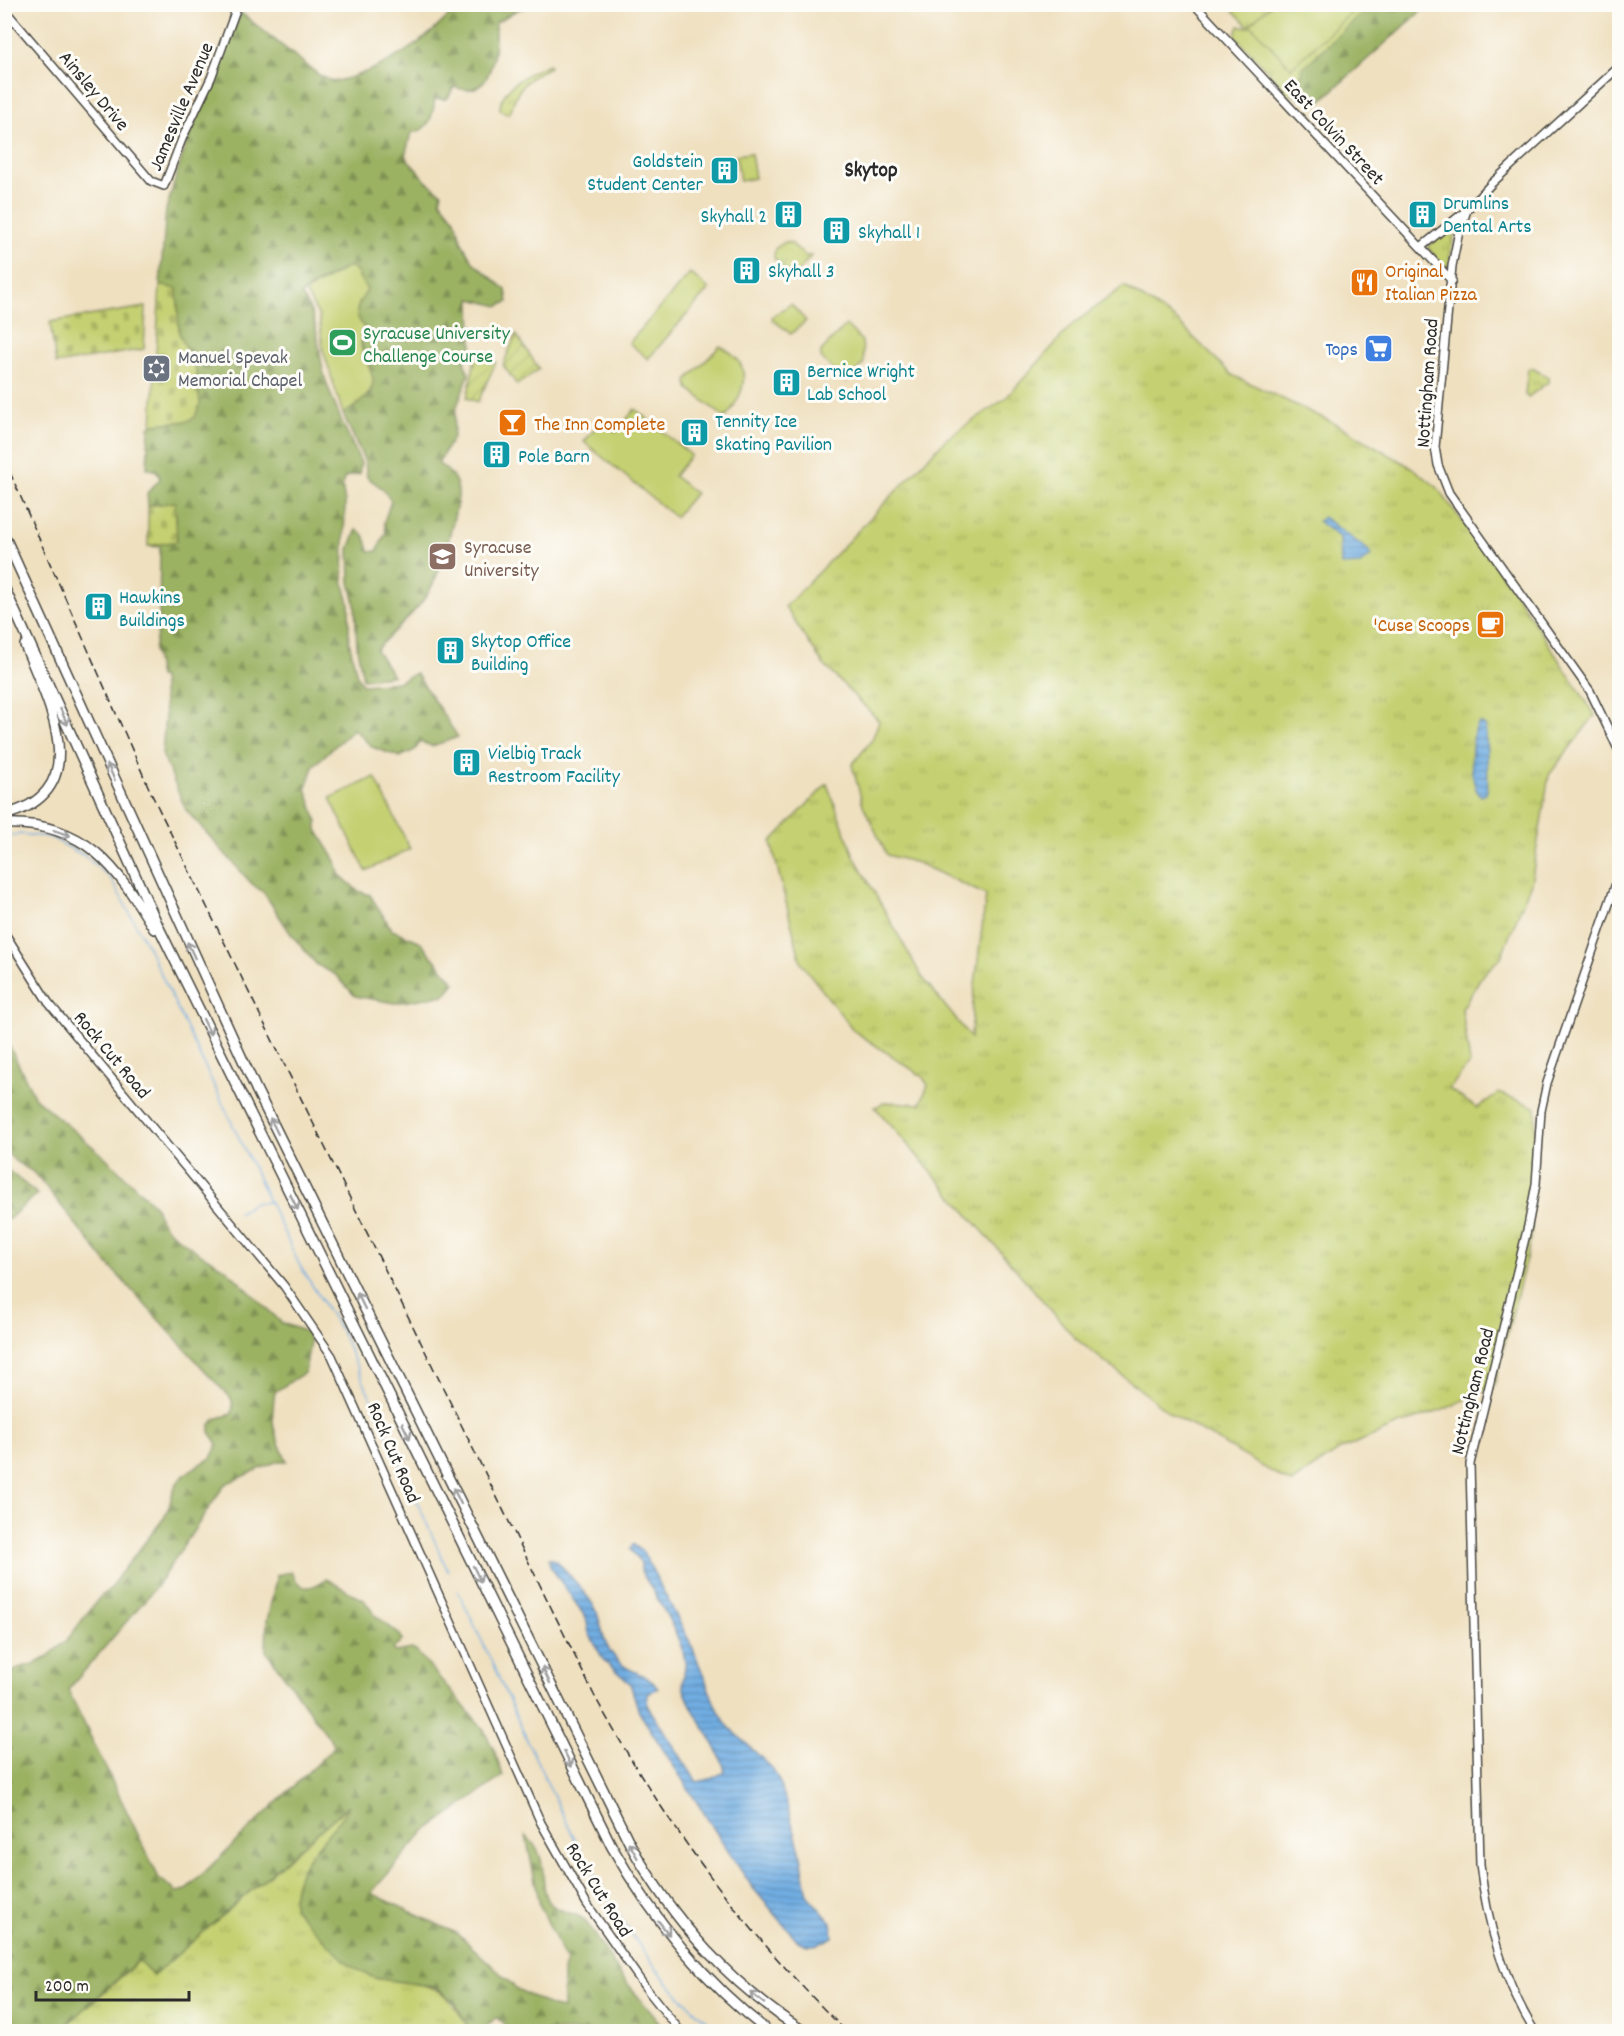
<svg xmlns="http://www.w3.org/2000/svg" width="1624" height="2036" font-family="Dekko,sans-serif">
	<defs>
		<pattern id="grass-tufts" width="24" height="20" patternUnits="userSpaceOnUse" patternTransform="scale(1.5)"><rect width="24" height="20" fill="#c4d071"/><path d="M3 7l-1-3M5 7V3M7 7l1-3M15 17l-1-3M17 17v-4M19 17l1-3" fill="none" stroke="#a9b362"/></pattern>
		<pattern id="forest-firs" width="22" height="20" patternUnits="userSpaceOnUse" patternTransform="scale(1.5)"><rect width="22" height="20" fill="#9bb263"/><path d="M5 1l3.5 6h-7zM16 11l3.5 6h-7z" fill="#7f9152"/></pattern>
		<pattern id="cemetery-stones" width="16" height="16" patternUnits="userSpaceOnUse" patternTransform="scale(1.5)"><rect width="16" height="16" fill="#c4d071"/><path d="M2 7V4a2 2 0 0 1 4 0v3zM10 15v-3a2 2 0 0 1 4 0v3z" fill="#a9b362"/></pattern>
		<pattern id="garden-furrows" width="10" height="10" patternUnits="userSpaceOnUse" patternTransform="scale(1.5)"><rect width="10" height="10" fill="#c4d071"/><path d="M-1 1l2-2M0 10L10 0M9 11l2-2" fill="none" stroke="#a9b362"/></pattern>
		<pattern id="water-rules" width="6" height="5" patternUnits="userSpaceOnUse" patternTransform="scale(1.5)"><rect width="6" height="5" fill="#71ade2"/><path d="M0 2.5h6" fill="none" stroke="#5d8db7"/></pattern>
	</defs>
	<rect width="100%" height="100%" fill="#fdfcf7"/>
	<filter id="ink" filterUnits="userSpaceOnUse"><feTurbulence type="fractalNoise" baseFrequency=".0167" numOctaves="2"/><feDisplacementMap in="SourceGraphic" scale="12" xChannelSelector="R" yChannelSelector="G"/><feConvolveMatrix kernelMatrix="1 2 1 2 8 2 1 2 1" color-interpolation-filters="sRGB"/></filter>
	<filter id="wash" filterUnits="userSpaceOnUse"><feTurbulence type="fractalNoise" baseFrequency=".008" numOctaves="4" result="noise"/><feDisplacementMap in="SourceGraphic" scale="24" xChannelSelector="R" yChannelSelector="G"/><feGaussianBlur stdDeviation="1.35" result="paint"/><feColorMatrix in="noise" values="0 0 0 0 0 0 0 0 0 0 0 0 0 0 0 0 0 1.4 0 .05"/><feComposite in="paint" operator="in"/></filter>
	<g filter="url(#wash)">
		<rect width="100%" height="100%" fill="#efe0c0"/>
		<!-- grass -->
		<path fill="url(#grass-tufts)" stroke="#787e4e" stroke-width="1.5" d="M1365,4v6l-64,68 -7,4v12l-3,3 -56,-61 4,-10 10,1 -21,-22z
			M548,64l2,3c-22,10 -34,21 -39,44l-3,3 -8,-4c0,-25 30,-37 48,-46z
			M1460,219l-7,19 -5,33 -21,-24z
			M784,242l7,1 14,13h6l-20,24 -4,-3 2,-3 -15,-16 1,-9z
			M1124,286l51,33 57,56 108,51 71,41 26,20 76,103 82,125 -46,60 -18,108 -30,74 -20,20 -19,32 8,54 -21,26 28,19 21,-15 38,14 -5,132 -37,147 -51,24 -45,15 -58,25 -49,33 -121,-70 -94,-74 -201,-232 11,-5 34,2 8,-19 -6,-9 -68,-45 -53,-68 -30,-121 56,-58 27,72 68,121 49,61 2,-38 13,-105 -68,-32 -31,-8 -24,-50 -11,-40 20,-25 7,-19 -55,-56 -39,-58 161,-168 60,-41 66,-73z
			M1532,368l16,9v5l-20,15 -3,-2 3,-26z
			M352,1802l22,176c56,8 67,0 96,53l-411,1 81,-72 13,16z"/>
		<!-- forest -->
		<path fill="url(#forest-firs)" stroke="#636e47" stroke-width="1.5" d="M458,5h75l-16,5 -22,13c1,27 -1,78 -41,64l-7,12h-12c-2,16 -5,32 -24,34l-6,23 21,25 16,12 -2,7 15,19 7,24 11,19 33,28 2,12 -9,4 -28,-7 1,48 -8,15 5,12 -13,35 -3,29 -15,25c14,10 21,18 20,35 -6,30 -16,77 -34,101 -14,20 -33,33 -48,51l17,26 -30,3 -6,-31 -2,-43 -5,-23 -1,-33 8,-20 7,6 6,17 7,-1 9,-19 -2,-10 7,-21 -8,-12 -16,-12 -2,-15 -22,-48 28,-21c4,-23 -16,-45 -7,-66 -13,-15 -6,-22 2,-38l-22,-20 -32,17 -11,9c19,23 16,55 24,83 9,29 23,57 36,85l-2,11 -14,3 -3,8 3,18 -2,78 6,22v38l8,35 6,9 35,-3 18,-9 42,64 -26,9 -12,-4 -5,8 -15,7 -28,-10 -18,-18 -40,36 -8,23 11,33v9l19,31 3,13 19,17 12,4 22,35 27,11 36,42 -10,12 -50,8 -40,-7 -19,-21 -19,-10 -26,-31 -27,-41 -12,-9 -66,-74 -24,-56 3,-37 -3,-39 -3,-1 -5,-27 5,-27 1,-76 -12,-1 29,-5 -2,-39 -27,4 -1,-13 13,-14 -3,-8 -10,-3 2,-41 3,-3 36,-3 12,-17 -4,-34 -17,-37 -2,-43 -17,-5 6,-75 23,-76 15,-29 37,-92 78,62 14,7c47,-10 95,-40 125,-77z
			M1365,5h63l-114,102 -10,-12 -5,4 -5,-5v-12l7,-4 1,-9 63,-59z
			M5,1037l30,61 70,59 51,50 4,13 8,10 28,21 30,18 56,54 25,9 3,10 -5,30 -30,20c-5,30 -2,41 12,69h-9l-53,23 -69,103 -88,103 91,188 18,14 9,-2 149,-144 -69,-95 1,-30 10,-46 14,-3c9,20 19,18 35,7l38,21 10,14 26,21 3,5 -10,9 3,3 16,-3 5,3 65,75 12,23 9,26 -79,56 -53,61 87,41 59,55 35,18 11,2v-38l3,-11 -26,-54 -14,-70c26,22 11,50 24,67 9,11 28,8 36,19 11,14 20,31 30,46 13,19 29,36 43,54v4h-9l-3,6 -135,-1 -15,-14 -17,14h-10l-15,-28 -19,-16 -62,-9 -24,-12 -57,-58c-1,-50 35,-65 56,-103l-196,171 -14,-16 -80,71h-39v-3l-15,-18v-331l13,-11 16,-4 12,-6 21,-18 32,-42 14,-12 4,-8 47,-60c7,-11 6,-23 12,-33 7,-13 24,-20 35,-27l7,-14 -8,-12v-7l5,-6 17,-5c3,-16 -3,-18 -13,-28l-113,-124 -71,-89 -19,-11 -11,-11z
			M4,1167l33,27 -32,28h-1z"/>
		<!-- cemetery -->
		<path fill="url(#cemetery-stones)" stroke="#787e4e" stroke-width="1.5" d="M160,285l17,4 2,44 17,37 4,34 -5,13 -7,4 -36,3z
			M146,307l-2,42 -88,15 -6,-42z
			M175,502l2,39 -29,5v-40z"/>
		<!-- garden -->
		<path fill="url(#garden-furrows)" stroke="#787e4e" stroke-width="1.5" d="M516,334l23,35 -22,16 -14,-20z
			M476,354l20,8 -18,40 -11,-4z"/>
		<!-- pitch -->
		<path fill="#c4d071" stroke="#787e4e" stroke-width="1.5" d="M1272,4l75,1 6,6 -62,57 -41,-44z
			M751,153l4,25 -15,3 -4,-26z
			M348,267l6,1 13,22c-9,15 -16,22 -3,37 -17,38 42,50 -21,87l-20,-64 -4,-34 -14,-24z
			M690,273l19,16 -61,70 -19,-16z
			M791,304l15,17 -15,13 -19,-15 1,-3z
			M846,325l16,16 2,22 -18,19 -25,-24v-7z
			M720,346c36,18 25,48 5,72l-37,-30 -1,-8z
			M635,409l56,46 -17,21 21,17 -20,24 -91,-75 18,-22 14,12z
			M375,777l35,72 -44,22 -36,-73z"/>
		<!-- water -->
		<path fill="url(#water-rules)" stroke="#4e6c86" stroke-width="1.5" d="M1323,517l45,33 3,6 -11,8 -19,1 -1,-27 -22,-17z
			M1480,723l5,3c1,13 5,60 1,68l-5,2c-12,-8 -13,-63 -1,-73z
			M633,1544l10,8 49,94 22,56 13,23 46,44 8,16 19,65 8,46 23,26 2,15c-14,7 -21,12 -35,4l-45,-53 -23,-34 -91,-142 -9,-29 -26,-22 -15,-28 -3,-15 -36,-52 -1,-8 8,3c11,13 31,33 38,47 9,19 5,33 22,52 14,15 27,10 41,28l-10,5 -1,12 50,77 17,-4 11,-7c-8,-30 -31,-52 -41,-82 -3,-9 2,-18 1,-27 -1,-20 -32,-72 -44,-91v-8l-11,-14z"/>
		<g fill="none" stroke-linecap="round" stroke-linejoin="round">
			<!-- stream -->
			<path stroke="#71ade2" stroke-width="1.5" d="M4,837l15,-3 31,3 35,19 26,23 36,66 153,321 41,65 107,240
				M238,1213l16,-10 16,-1
				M458,1591c66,133 115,277 211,393 14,17 33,32 49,48"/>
		</g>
	</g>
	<g filter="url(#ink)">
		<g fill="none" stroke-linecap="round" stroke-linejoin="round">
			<defs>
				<path id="tertiary" d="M1194,4l258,277
					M4,9l147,172 13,5 18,-47 29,-61 27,-74
					M1620,66l-129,118 -24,26 -9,26 -6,30 -17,181 3,18 11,28 141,198 30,62
					M1421,247l46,-37
					M4,932l44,70 236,284 48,70 209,467 46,81 58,83 36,45
					M1535,2032c-32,-52 -48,-108 -55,-168l-10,-400 58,-238 8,-42 5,-73 6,-28 73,-211"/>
				<path id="motorway" d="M4,535l252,554 374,755c44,78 99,140 175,188
					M4,587l157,345 451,915c41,72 91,134 157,185
					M4,815c93,-24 44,-112 21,-170
					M4,824c81,-3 113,43 150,105"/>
			</defs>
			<!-- tertiary casing -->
			<use href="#tertiary" stroke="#484641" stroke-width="10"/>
			<!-- motorway casing -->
			<use href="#motorway" stroke="#484641" stroke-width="12"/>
			<!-- tertiary -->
			<use href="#tertiary" stroke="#fff" stroke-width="7"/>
			<!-- motorway -->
			<use href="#motorway" stroke="#fff" stroke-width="9"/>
			<!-- rail -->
			<path stroke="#2b2b2b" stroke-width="1.5" stroke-dasharray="9 4.5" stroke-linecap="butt" d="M4,459l148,336 442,900c68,124 151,238 253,337"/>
		</g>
		<!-- one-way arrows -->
		<defs><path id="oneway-shaft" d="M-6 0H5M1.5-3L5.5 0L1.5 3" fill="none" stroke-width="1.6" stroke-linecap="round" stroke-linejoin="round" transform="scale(1.5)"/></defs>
		<g stroke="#a0a0a0">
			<use href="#oneway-shaft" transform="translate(64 717) rotate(66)"/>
			<use href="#oneway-shaft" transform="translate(111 772) rotate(-114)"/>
			<use href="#oneway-shaft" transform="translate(62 833) rotate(19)"/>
			<use href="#oneway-shaft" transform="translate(191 950) rotate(-115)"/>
			<use href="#oneway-shaft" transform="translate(207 1027) rotate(64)"/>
			<use href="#oneway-shaft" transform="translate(274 1126) rotate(-116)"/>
			<use href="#oneway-shaft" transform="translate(294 1202) rotate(64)"/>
			<use href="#oneway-shaft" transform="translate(361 1301) rotate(-116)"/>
			<use href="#oneway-shaft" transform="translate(406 1431) rotate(64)"/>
			<use href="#oneway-shaft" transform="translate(457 1496) rotate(-116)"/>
			<use href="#oneway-shaft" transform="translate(477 1574) rotate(64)"/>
			<use href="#oneway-shaft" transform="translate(546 1675) rotate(-116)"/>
			<use href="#oneway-shaft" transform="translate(568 1759) rotate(64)"/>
			<use href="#oneway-shaft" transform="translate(633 1850) rotate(-119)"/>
			<use href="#oneway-shaft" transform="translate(664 1928) rotate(52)"/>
			<use href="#oneway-shaft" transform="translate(757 1998) rotate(-142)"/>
		</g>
	</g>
	<!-- icons -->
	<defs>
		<symbol id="building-square" viewBox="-11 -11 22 22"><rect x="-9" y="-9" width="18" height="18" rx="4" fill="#0f9aa8" stroke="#fdfcf7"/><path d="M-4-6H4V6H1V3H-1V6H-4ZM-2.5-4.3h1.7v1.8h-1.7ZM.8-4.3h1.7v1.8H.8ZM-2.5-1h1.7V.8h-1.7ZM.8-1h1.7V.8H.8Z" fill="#fff"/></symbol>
		<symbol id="restaurant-square" viewBox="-11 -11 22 22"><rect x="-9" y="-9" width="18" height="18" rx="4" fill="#e8710a" stroke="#fdfcf7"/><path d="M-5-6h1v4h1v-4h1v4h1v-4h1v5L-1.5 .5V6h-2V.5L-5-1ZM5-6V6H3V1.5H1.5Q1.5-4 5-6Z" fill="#fff"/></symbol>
		<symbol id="stadium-square" viewBox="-11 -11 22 22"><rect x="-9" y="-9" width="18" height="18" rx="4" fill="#2e9e5b" stroke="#fdfcf7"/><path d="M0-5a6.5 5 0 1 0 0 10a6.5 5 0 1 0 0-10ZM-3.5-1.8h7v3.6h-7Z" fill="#fff"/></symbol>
		<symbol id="supermarket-square" viewBox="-11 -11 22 22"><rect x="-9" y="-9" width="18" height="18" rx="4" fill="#3f7fe0" stroke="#fdfcf7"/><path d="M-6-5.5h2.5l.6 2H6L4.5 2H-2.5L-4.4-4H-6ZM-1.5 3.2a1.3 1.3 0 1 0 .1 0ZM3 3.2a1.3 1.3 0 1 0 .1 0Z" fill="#fff"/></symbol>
		<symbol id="synagogue-square" viewBox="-11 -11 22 22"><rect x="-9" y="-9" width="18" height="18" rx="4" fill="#6b7280" stroke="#fdfcf7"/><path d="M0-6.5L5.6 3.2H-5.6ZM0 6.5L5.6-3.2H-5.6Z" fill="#fff"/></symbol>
		<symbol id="bar-square" viewBox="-11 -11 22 22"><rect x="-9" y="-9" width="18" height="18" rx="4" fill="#e8710a" stroke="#fdfcf7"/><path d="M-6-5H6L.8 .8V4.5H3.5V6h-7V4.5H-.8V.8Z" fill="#fff"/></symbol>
		<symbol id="university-square" viewBox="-11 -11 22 22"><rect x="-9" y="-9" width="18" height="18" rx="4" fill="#8d6e63" stroke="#fdfcf7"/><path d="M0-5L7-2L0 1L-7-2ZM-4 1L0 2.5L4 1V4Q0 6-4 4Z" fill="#fff"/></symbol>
		<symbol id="cafe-square" viewBox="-11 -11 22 22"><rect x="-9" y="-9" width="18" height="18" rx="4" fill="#e8710a" stroke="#fdfcf7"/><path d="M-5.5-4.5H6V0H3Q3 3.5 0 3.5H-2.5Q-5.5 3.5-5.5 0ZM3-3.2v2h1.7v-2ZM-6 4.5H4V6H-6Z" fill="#fff"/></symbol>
	</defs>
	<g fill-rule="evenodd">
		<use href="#building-square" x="708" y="154" width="33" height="33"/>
		<use href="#building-square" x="1406" y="198" width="33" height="33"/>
		<use href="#building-square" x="772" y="198" width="33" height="33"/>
		<use href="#building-square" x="820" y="214" width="33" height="33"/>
		<use href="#building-square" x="730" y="254" width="33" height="33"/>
		<use href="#restaurant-square" x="1348" y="266" width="33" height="33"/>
		<use href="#stadium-square" x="326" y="326" width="33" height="33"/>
		<use href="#supermarket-square" x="1362" y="332" width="33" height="33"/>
		<use href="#synagogue-square" x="140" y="352" width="33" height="33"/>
		<use href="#building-square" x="770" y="366" width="33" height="33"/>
		<use href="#bar-square" x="496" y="406" width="33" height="33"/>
		<use href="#building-square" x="678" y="416" width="33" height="33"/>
		<use href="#building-square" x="480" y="438" width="33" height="33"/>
		<use href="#university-square" x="426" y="540" width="33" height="33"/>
		<use href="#building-square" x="82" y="590" width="33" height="33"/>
		<use href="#cafe-square" x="1474" y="608" width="33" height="33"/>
		<use href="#building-square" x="434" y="634" width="33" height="33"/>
		<use href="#building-square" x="450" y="746" width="33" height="33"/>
	</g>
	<g text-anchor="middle" stroke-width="6" stroke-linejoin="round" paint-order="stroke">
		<!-- street labels -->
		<g font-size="20" fill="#2b2b2b" stroke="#fdfcf7">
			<text transform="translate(95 90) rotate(50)" y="7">Ainsley Drive</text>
			<text transform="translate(180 106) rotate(-67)" y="7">Jamesville Avenue</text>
			<text transform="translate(1335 131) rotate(47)" y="7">East Colvin Street</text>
			<text transform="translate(1426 383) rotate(-86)" y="7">Nottingham Road</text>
			<text transform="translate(113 1054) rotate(50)" y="7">Rock Cut Road</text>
			<text transform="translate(1471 1391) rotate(-76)" y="7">Nottingham Road</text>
			<text transform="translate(395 1452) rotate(67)" y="7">Rock Cut Road</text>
			<text transform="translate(600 1889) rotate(58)" y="7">Rock Cut Road</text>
		</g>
		<!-- culture labels -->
		<g font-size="20" fill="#0d838f" stroke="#fdfcf7" text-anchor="start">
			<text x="703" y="167" text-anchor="end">Goldstein<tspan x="703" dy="23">Student Center</tspan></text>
			<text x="1443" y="209">Drumlins<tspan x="1443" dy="23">Dental Arts</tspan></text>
			<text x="767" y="222" text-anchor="end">Skyhall 2</text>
			<text x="858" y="238">Skyhall 1</text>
			<text x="768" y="277">Skyhall 3</text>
			<text x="807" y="377">Bernice Wright<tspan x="807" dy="23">Lab School</tspan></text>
			<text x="715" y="427">Tennity Ice<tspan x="715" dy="23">Skating Pavilion</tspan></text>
			<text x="518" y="462">Pole Barn</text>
			<text x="119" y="603">Hawkins<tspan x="119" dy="23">Buildings</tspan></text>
			<text x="471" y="647">Skytop Office<tspan x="471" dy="23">Building</tspan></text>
			<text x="488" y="759">Vielbig Track<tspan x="488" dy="23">Restroom Facility</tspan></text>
		</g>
		<!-- food labels -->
		<g font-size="20" fill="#c56008" stroke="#fdfcf7" text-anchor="start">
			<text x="1385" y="277">Original<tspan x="1385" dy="23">Italian Pizza</tspan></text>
			<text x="534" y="430">The Inn Complete</text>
			<text x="1470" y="631" text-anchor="end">'Cuse Scoops</text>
		</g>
		<!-- leisure labels -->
		<g font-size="20" fill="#27864d" stroke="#fdfcf7" text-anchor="start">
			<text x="363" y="339">Syracuse University<tspan x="363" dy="23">Challenge Course</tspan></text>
		</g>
		<!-- shop labels -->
		<g font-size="20" fill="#366cbe" stroke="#fdfcf7" text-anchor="end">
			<text x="1358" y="355">Tops</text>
		</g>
		<!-- worship labels -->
		<g font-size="20" fill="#5b616d" stroke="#fdfcf7" text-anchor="start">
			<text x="178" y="363">Manuel Spevak<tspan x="178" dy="23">Memorial Chapel</tspan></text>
		</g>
		<!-- education labels -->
		<g font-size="20" fill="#785e54" stroke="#fdfcf7" text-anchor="start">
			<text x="464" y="553">Syracuse<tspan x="464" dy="23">University</tspan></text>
		</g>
		<!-- neighbourhood labels -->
		<g font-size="21" font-weight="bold" fill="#2b2b2b" stroke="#fdfcf7">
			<text x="871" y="176">Skytop</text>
		</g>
	</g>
	<!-- margin -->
	<rect width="1624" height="2036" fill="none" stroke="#fdfcf7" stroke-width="24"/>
	<!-- scale -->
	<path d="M36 1991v9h153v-9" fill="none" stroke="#2b2b2b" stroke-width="3"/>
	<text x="45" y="1991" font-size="18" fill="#2b2b2b" stroke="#fdfcf7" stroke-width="4.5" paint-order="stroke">200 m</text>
</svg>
